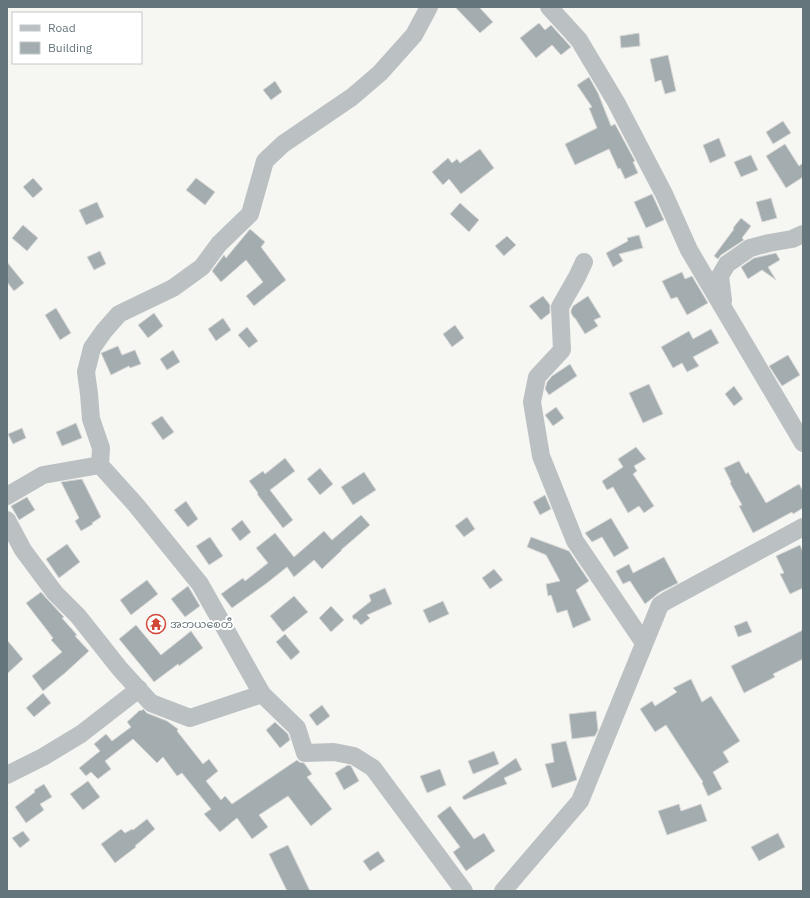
<svg xmlns="http://www.w3.org/2000/svg" width="810" height="898" font-family="'IBM Plex Sans','Noto Sans Myanmar',sans-serif">
	<rect width="100%" height="100%" fill="#f6f6f3"/>
	<!-- building -->
	<path fill="#a3adb0" stroke="#d8d7d6" d="M455,7h24l14,15 -13,11z
		M539,23l6,7 6,-5 20,22 -10,8 -9,-10 -16,13 -16,-20z
		M639,33l1,13 -19,2 -1,-12z
		M668,55l8,36 -11,3 -4,-14 -6,2 -5,-23z
		M589,77l9,16 13,33 4,-2 20,37 -2,1 5,11 -13,6 -5,-11 -2,1 -9,-20 -34,16 -10,-21 32,-16 -8,-20 3,-1 -15,-22z
		M275,81l7,11 -11,8 -8,-10z
		M783,121l8,12 -18,11 -7,-12z
		M719,138l7,18 -16,7 -7,-18z
		M785,144l14,22 4,-3v14l-17,11 -20,-32z
		M480,149l14,19 -33,26 -12,-15 -6,6 -11,-13 16,-14 4,5 5,-4 3,4z
		M751,155l7,15 -17,7 -7,-15z
		M33,178l10,11 -10,9 -10,-11z
		M196,178l19,14 -10,13 -19,-15z
		M652,194l12,26 -18,8 -12,-26z
		M771,198l6,20 -15,4 -6,-20z
		M97,202l7,15 -18,8 -7,-15z
		M460,203l19,17 -10,12 -19,-18z
		M741,218l10,8 -9,12 2,2 -23,15 -3,4 -4,-3 20,-27 -1,-1z
		M23,225l15,13 -11,13 -15,-13z
		M250,229l15,13 -4,5 25,33 -32,26 -8,-10 17,-14 -17,-22 -25,22 -9,-11 12,-16 2,3z
		M639,235l4,13 -24,6 4,7 -10,6 -7,-14 22,-12 -1,-3z
		M507,236l9,9 -12,11 -9,-10z
		M100,251l6,13 -12,6 -7,-13z
		M776,253l4,7 -12,7 8,13 -14,-10 -14,9 -7,-12 13,-9z
		M7,262l17,21 -10,8 -7,-9z
		M682,272l3,7 7,-3 16,27 -21,12 -10,-18 -6,2 -9,-18z
		M543,296l7,9v8l-9,7 -12,-14z
		M588,296l13,21 -7,3 4,6 -13,8 -10,-16h-1l-3,-5v-3l2,-4z
		M56,308l15,25 -11,7 -15,-25z
		M154,313l9,13 -15,12 -10,-13z
		M223,318l8,12 -15,11 -8,-12z
		M455,325l9,13 -12,9 -9,-13z
		M247,327l11,14 -9,7 -11,-13z
		M711,329l8,14 -26,14 6,9 -12,6 -5,-9 -9,5 -12,-21 28,-16 4,8z
		M118,346l4,9 13,-5 6,14 -11,4 -1,-2 -18,9 -10,-22z
		M173,350l7,12 -13,8 -7,-11z
		M788,355l12,20 -18,11 -13,-20z
		M570,364l7,12 -28,19 -4,-6 2,-7 5,-6z
		M649,384l14,30 -20,9 -14,-30z
		M734,386l9,13 -9,7 -9,-12z
		M556,407l8,11 -11,8 -8,-11z
		M162,416l12,16 -11,8 -12,-17z
		M76,423l6,15 -20,8 -6,-14z
		M22,428l4,10 -13,6 -5,-10z
		M636,447l10,12 -12,7 3,5 -4,3 21,32 -10,7 -5,-7 -11,7 -15,-26 -6,3 -5,-9 21,-14 -5,-8z
		M285,458l10,13 -25,19 23,30 -10,8 -26,-34 1,-1 -9,-12 14,-10 2,3z
		M739,461l7,13 2,-2 18,31 33,-19 4,7v17l-10,6 -1,-2 -39,21 -14,-27 3,-1 -12,-22 1,-1 -7,-14z
		M320,468l13,16 -13,11 -13,-16z
		M364,472l12,18 -23,15 -12,-18z
		M82,479l19,38 -9,6 1,1 -12,7 -6,-10 4,-3 -18,-36z
		M545,495l6,14 -11,6 -7,-13z
		M27,497l8,13 -16,10 -8,-14z
		M186,501l12,18 -10,8 -14,-17z
		M361,515l9,10 -29,25h1l-20,19 -8,-9 -20,17 -7,-10 -20,16 -35,25 -11,-14 22,-16 2,3 23,-18 -12,-15 19,-15 19,24 30,-26 8,9z
		M467,517l8,12 -11,8 -9,-11z
		M611,518l18,30 -15,9 -12,-20 -10,5 -7,-9z
		M242,520l9,12 -11,9 -9,-12z
		M210,537l13,19 -14,9 -13,-19z
		M531,537l38,14 20,30 -13,9 15,30 -18,8 -6,-18 -10,3 -6,-18 -3,1 -2,-12 14,-3 -14,-26 -19,-8z
		M67,544l13,18 -21,16 -13,-19z
		M800,545l3,7v36l-13,6 -10,-20 4,-1 -8,-17z
		M664,557l14,26 -18,9 -15,12 -15,-23 -7,3 -7,-13 13,-7 4,9z
		M494,569l9,11 -13,9 -8,-11z
		M147,580l11,14 -27,21 -11,-15z
		M188,586l12,20 -15,11 -14,-18z
		M385,588l7,16 -25,11 3,3 -9,7 -5,-6 -2,1 -2,-4 19,-15 -2,-6z
		M41,592l7,8 16,17 -2,1 15,17 -2,1 14,15 -24,22 -22,18 -11,-15 30,-24 -11,-12 2,-2 -27,-35z
		M294,596l14,16 -25,20 -13,-16z
		M443,601l6,13 -20,9 -6,-13z
		M331,606l13,14 -13,12 -12,-14z
		M747,621l5,11 -14,5 -4,-11z
		M136,625l25,30 30,-24 12,17 -24,18 -1,-2 -24,18 -11,-14 -24,-29z
		M803,630v29l-30,15 2,3 -31,16 -13,-27z
		M285,634l15,18 -9,8 -15,-18z
		M7,640l16,19 -16,15z
		M691,679l11,23 9,-6 29,45 -17,11 6,10 -16,10 9,17 -14,7 -6,-13 1,-1 -37,-57 -11,7 -15,-23 12,-8 3,5 22,-14 -4,-4z
		M43,693l8,10 -17,14 -8,-9z
		M322,705l8,11 -13,10 -8,-11z
		M143,709l4,4 20,8 11,8 -1,2 26,33 6,-5 9,12 -12,10 15,19 4,-4 7,8 65,-44 2,2 5,1 8,11 -5,3 25,32 -21,17 -23,-30 -29,19 9,12 -16,12 -15,-21 -17,14 -16,-18 7,-5 -29,-36 -5,3 -14,-19 -6,6 -24,-24 -28,22 6,8 -13,10 -7,-7 -5,4 -7,-8 21,-17 -6,-7 12,-10 6,7 19,-14 -4,-5 13,-12 1,1z
		M596,711l2,19 -3,6 -23,3 -3,-25z
		M275,722l13,12 2,6 -10,8 -14,-18z
		M566,741l11,39 -25,8 -7,-24 9,-2 -3,-18z
		M494,751l5,13 -26,10 -5,-13z
		M516,758l6,12 -18,8 3,6 -43,16 -2,-3z
		M348,765l3,1 8,15 -15,9 -9,-17z
		M440,769l6,16 -19,8 -7,-17z
		M88,781l12,16 -17,13 -13,-16z
		M44,784l8,13 -12,7 4,6 -18,13 -11,-16 20,-15 -1,-2z
		M679,804l2,7 20,-7 6,17 -40,14 -9,-24z
		M450,806l24,33 10,-6 11,18 -29,20 -13,-19 7,-5 -23,-31z
		M147,819l8,10 -20,17 1,1 -21,16 -14,-19 20,-15 4,4 7,-4 1,1z
		M23,831l7,9 -10,8 -8,-10z
		M778,833l7,14 -26,14 -8,-14z
		M288,845l22,46h-23l-18,-37z
		M378,851l7,10 -15,10 -7,-10z"/>
	<g fill="none" stroke-linecap="round" stroke-linejoin="round">
		<!-- minor -->
		<path stroke="#bbc1c3" stroke-width="18" d="M549,7l30,33 37,62 48,92 25,56 114,193
			M584,262l-7,15 -17,30 2,43 -25,27 -5,25 9,54 34,85 69,102
			M721,301l2,-1 -3,-24 7,-12 23,-16 19,-5 23,-4 11,-5
			M100,465l36,40 64,79 62,110 35,34 8,25 29,-1 20,4 19,12 91,123
			M7,496l36,-21 57,-10 1,-17 -10,-29 -2,-25 -3,-22 6,-24 12,-17 15,-17 54,-26 29,-21 17,-23 31,-30 15,-53 18,-17 69,-47 28,-24 34,-38 15,-28
			M7,520l16,30 32,43 23,23 42,53 31,34 39,15 72,-24
			M7,775l36,-18 38,-23 58,-45
			M503,891l77,-90 80,-196 6,-4 137,-74"/>
	</g>
	<!-- icons -->
	<defs>
		<symbol id="temple-ring" viewBox="-11 -11 22 22"><circle r="9.5" fill="#fff" stroke="#d14738" stroke-width="1.5"/><path d="M0-6L5-2H3V0L6.5 2.5H4V6H1.5V3h-3V6H-4V2.5H-6.5L-3 0V-2H-5Z" fill="#d14738"/></symbol>
	</defs>
	<g fill-rule="evenodd">
		<use href="#temple-ring" x="145" y="613" width="22" height="22"/>
	</g>
	<g text-anchor="middle" stroke-width="4" stroke-linejoin="round" paint-order="stroke">
		<!-- poi labels -->
		<g font-size="11" fill="#64757b" stroke="#fff" text-anchor="start">
			<text x="170" y="628">အဘယစေတီ</text>
		</g>
	</g>
	<!-- border -->
	<rect width="810" height="898" fill="none" stroke="#64757b" stroke-width="16"/>
	<!-- legend -->
	<rect x="12" y="12" width="130" height="52" fill="#ffffff" stroke="#c1c8ca"/>
	<rect x="20" y="25" width="20" height="6" fill="#bbc1c3" stroke="#c1c8ca"/>
	<text x="48" y="32" font-size="12" fill="#64757b">Road</text>
	<rect x="20" y="42" width="20" height="12" fill="#a3adb0" stroke="#c1c8ca"/>
	<text x="48" y="52" font-size="12" fill="#64757b">Building</text>
</svg>
